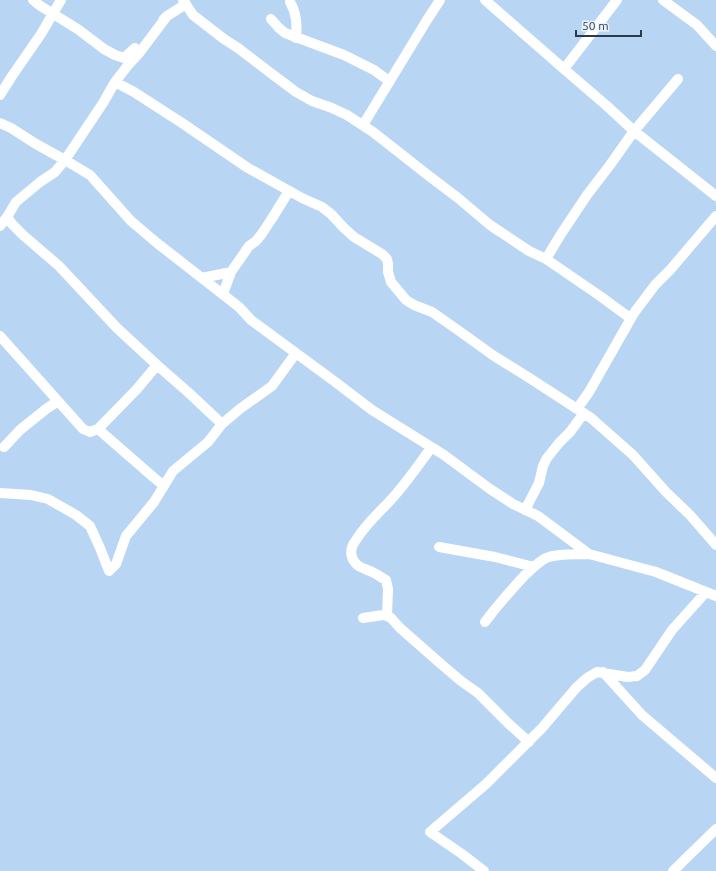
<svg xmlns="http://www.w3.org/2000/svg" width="716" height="871" font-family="Ubuntu,sans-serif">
	<rect width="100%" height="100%" fill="#b8d5f4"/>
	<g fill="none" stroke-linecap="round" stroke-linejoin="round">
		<!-- street -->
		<path stroke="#fff" stroke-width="10" d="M33,0l6,5 40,25 25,19 11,6 9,3 11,-10
			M183,0l10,15 31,24 14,9 30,23 28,21 16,9 20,7 15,7 26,17 56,44 29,22 32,27 39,26 17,8 54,37 30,22
			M485,0l79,69 43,37 27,25 82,65
			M663,0l34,25 19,21
			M290,2c7,12 7,23 6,36
			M167,16l-27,36 -11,12 -14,18 -12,21 -38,57 -10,12 -15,10 -24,20 -9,15 5,7 11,11 36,31 58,62 40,37 32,28 33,31
			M271,19l8,9 6,5 59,22 30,15 15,11
			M163,20l4,-4 19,-12
			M564,69l53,-69
			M115,82l19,10 48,31 66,45 54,30 20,9 9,7 13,14 10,9 28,17 5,5 1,5v8l3,10 15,18 8,5 18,7 23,16 39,28 37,23 60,39 42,37 33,37 24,23 26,30
			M0,95l12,-19 29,-42 20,-34
			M0,123l11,5 25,16 29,16 25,15 41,46 26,22 82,64 12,13 83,61 38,29 72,45 46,34 23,15 25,12 51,38 67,18 60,24
			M363,125l64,-105 13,-20
			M0,226l7,-9
			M546,259l15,-25 26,-39 23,-30 24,-34 44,-52
			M202,278l29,-6
			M223,294l8,-22 18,-26 7,-5 5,-6 10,-15 18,-29
			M0,336l83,93 7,3 8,-3 39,-40 20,-24
			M577,409l12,-17 45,-79 21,-28 15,-15 46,-54
			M98,429l54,47 12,10
			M4,447l16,-17 26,-21 12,-8
			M0,493l31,2 17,4 28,16 14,11 10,22 9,23 7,-7 10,-28 28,-34 19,-31 35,-29 14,-18 19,-16 31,-22 24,-33
			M525,510l14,-27 4,-17 4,-8 12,-15 11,-11 14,-19
			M439,547l56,10 39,10
			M387,616l1,-27 -2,-9c-4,-2 -7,-4 -10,-6 -10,-6 -20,-5 -24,-17 -2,-6 0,-12 4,-17 8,-13 19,-24 30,-35 17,-17 31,-38 45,-57
			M363,618l20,-3 4,1 4,2 9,10 41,36 20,17 17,12 31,31 20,18
			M485,622c12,-16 26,-32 40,-47 7,-6 13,-13 21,-17 12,-5 30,-3 43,-4
			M603,672l39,43 74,63
			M484,871l-22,-17 -32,-22 56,-48 56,-56 34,-40 11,-10 10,-6 31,5 9,-1 8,-6 27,-40 34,-38
			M673,871l43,-42"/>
	</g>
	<!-- scale -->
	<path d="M576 30v6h65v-6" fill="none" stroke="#2e3a46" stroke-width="2"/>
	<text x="582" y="30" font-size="12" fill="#2e3a46" stroke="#eaf3fd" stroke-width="3" paint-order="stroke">50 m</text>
</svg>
